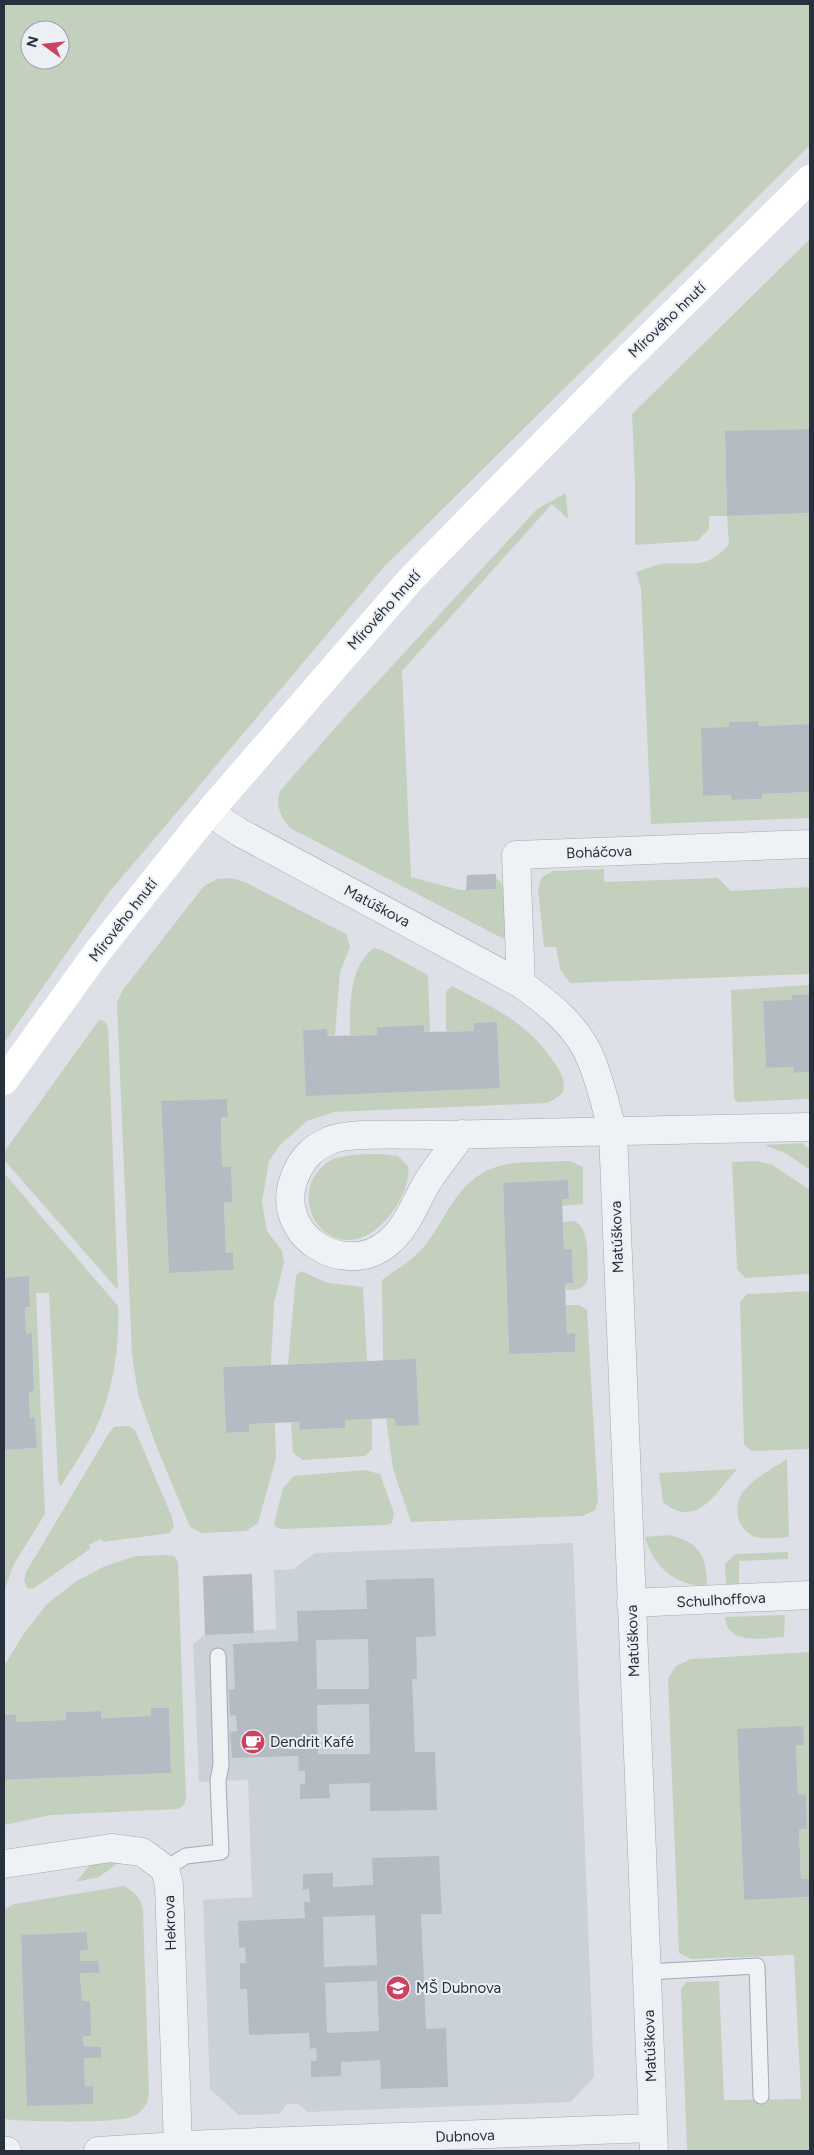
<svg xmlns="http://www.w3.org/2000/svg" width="814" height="2155" font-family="Figtree,sans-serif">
	<rect width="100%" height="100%" fill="#dde1e7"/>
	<!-- built -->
	<path fill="#cbd1d9" d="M573,1543l21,534 -23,25 -263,10 -10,-8h-11l-8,10 -40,1 -29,-26 -7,-189 49,-3 -4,-117 -49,2 -6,-138 12,-10 71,-5 -2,-59 20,-1 21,-16z"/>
	<!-- green -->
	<path fill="#c4d0be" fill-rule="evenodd" d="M4,4h806v141l-427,423 -276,327 -103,148zM30,30h30v30h-30z
		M810,239v190l-85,3 2,84 83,-3v211l-51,2 -1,-5 -29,1v5l-28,2 3,67 27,-1 2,5 29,-1v-5l48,-2v26l-159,6 -10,-235 -5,-17c8,-2 17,-7 26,-8 31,-3 44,7 67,-20l-2,-28h-18v13l-12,12 -62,4v-63l-3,-68z
		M566,493l2,26 -16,-15 -150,167 9,206 49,13 36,-1v-11c15,10 13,45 8,61l-214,-111c-9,-11 -15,-23 -10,-37l62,-71 195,-211z
		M604,869v13l114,-4 13,13 79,-4v87l-240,9 -10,-14 -4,-22h-12l-6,-58 4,-12 11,-6z
		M231,878l14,4 101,52 4,13 -10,25 -5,63 -7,1 -1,-7 -24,1 197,57 -3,-65 -23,1v8h-28v-36l1,-5 5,-4c42,22 74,35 102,76 7,11 13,19 8,32l-14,9 -214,9 -27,9 -27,24 -11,16 -7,41 5,29 15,20 2,11 -10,42 -3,61 -48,2 3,66 23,-1v-8l26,-1 1,35 -18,65 -12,8 -45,2 -11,-6 -35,-84 -17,-49 -6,-39 -3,-68 -12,-284 5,-12 82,-105 13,-7zM227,1099l1,18h-7l1,50 8,17 2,18 -8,1 2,50 7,-1 1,18 -65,3 -8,-171z
		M374,948l8,2 46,25 2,57h-6l-1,-7 -46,2v8h-27c0,-28 -2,-68 24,-87z
		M810,985v9l-18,1v5l-29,2 3,66 28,-1v6l16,-1v27l-72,3 -4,-3 -3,-109z
		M99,1020l5,1 4,6 10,263 -114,-130v-8z
		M802,1143l8,7v20l-23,-16 -23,-9z
		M380,1154l18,2 10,10c3,15 -8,36 -17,48 -52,67 -112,-12 -66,-50 11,-10 41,-10 55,-10z
		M562,1161h8l13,6v37l-21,2v-7l7,-1 -1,-17 -65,3 6,170 66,-2v-18h-8l-1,-29h13l8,5 11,191 -3,9 -12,6 -172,6 -18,-53 -7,-51h8l2,7 23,-1 -3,-64 -33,1 -1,-81c13,-10 27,-17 39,-30 25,-28 33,-67 72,-82 20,-8 47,-5 69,-7z
		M756,1161l15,3 39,26v84l-65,4 -8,-9 -5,-107z
		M4,1173l114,133c2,41 -5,86 -23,124 -10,19 -23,38 -34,56l-3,-5 -9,-188h-13l9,221 -31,50 -10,28v-142l33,-2 -2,-30h-5l-1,-26 5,-1 -2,-58 -6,1 -1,-27 5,-1 -1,-29 -25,1z
		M573,1221c18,4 14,42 15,57 -3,12 -12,12 -22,12l-1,-6 8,-1 -1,-34h-8l-1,-27z
		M301,1271l27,12 35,4 4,74 -79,3 8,-89z
		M810,1291v158l-58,2 -8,-6 -4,-143 7,-8z
		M372,1419v30l-7,7 -62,4 -10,-7 -2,-30 9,-1v8l45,-2v-8z
		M122,1426h6l7,4 37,87 2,10 -4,6 -6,1 -61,8 -2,-3 -12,6 1,4 -53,37 -6,3 -4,-1 -3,-7 2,-9 83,-139 5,-6z
		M787,1459l2,78c-11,1 -26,3 -36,-1 -17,-8 -20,-30 -10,-44 10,-14 29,-23 44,-33z
		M737,1469c-21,24 -41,61 -74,33l-4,-29z
		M365,1470l15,4 14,39 -2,10 -6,2 -104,4 -5,-1 -3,-4 9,-36 11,-12z
		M668,1535c31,6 39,21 39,51 -32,0 -54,-20 -62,-49z
		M788,1552v7l-49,2v23h-13l-1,-20 10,-10z
		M166,1555l8,1 4,6 8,237 -2,6 -6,4 -127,6 -47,10v-45l167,-7 -2,-65h-17l-1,8 -50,2v-7l-35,1v8l-50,2v-8l-12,1v-49l19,-31 23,-30 29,-23 30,-16 31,-10z
		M785,1615l-1,22c-20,1 -57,9 -59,-20z
		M810,1652v499h-123l-6,-162 5,-7 33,-1 5,119 77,-1 -7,-144 -103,4 -12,-6 -11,-274 8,-13 15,-7zM737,1729l67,16h-8l2,50h8l1,34 -8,1 2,49h8l1,18 -66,3z
		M97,1857l24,4 -22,16 -23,5z
		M124,1886c11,6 16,11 19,23l6,186c-2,10 -6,16 -15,21 -17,8 -109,6 -130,3v-209l10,-6zM87,1932l1,18 -8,1v10h18l2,11 -20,1 2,28h8l-7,35 1,10 17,1v11h-17l1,28h8v17l-65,3 -7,-171z"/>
	<!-- building -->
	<path fill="#b4bbc3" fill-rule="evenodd" d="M810,429v84l-83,3 -2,-85z
		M758,721l1,5 51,-2v68l-48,2v5l-30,1 -1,-5 -28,1 -2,-68 28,-1v-5z
		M496,874v15l-30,1 1,-15z
		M810,994v78l-16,1v-6l-28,1 -3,-67 29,-1v-5z
		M497,1022l3,66 -194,8 -3,-66 24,-1 1,7 49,-1v-8l47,-2v7l50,-1v-8z
		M227,1099l1,18h-7l1,50h9l1,35 -8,1 2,50 7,-1 1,18 -65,3 -8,-172z
		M568,1180l1,19h-7l2,50h8l1,34 -8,1 2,50 8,-1v19l-66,2 -6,-171z
		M29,1276l1,31h-5l1,27 6,-1 2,58 -5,1 1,26h5l2,30 -33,2v-172z
		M416,1359l3,66 -23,1 -2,-8 -22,1 -27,1v8l-46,2 1,-8 -51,2v8l-23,1 -3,-66z
		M252,1574l2,59 -49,2 -2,-59z
		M434,1578l2,58 -20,1 1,42h-5l3,73h20l2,58 -67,1v-28l-41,1 1,14 -30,1v-15h5v-13h-6l-1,-15 -66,2 -2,-26 7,-1 -1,-16 -6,1 -1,-26 6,-1 -2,-45 65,-3 -1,-30 70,-2 -1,-29zM368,1639l1,50h-52l-1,-49zM369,1704l1,50h-52l-1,-49z
		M151,1708h18l2,65 -167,7v-65l12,-1v8l50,-2v-8l35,-1v7l50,-2z
		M803,1726l1,19h-8l2,50 8,-1 1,35 -8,1 2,49h8l1,18 -66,3 -7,-171z
		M439,1856l3,58h-21l5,115 20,-1 2,59 -67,2 -1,-29 -39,2v14l-30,1v-16h6l-1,-13 -6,1 -1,-16 -60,2 -2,-46h-7v-26h6l-1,-16 -6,1 -1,-27 67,-3 -1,-16h6l-1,-13 -6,1v-16l30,-1v14l40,-2 -1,-27zM375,1915l2,50 -53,2 -1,-50zM377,1981l2,50 -52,2 -2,-50z
		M87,1932l1,18 -8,1v10h18l2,12h-20l2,28h8l1,35h-8l1,10 17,1v11h-17l1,28h8v18l-66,2 -6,-171z"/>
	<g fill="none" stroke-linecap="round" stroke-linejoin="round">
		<defs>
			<path id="service" d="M165,1869l21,-13 35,-4 -3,-71 3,-16 -3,-109
				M647,1972l110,-6 4,130"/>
			<path id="minor" d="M209,812l30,20 282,152c27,19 59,44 71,78 9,22 14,46 21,70l41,1019
				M521,984l-5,-129 294,-11
				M462,1134c-12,18 -28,35 -38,54 -11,20 -18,40 -36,55 -44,37 -117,-9 -93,-67 8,-19 17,-28 36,-36 16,-8 85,-5 107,-5 124,-3 248,-5 372,-8
				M631,1603l179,-8
				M4,1864l107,-16 31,4 23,17 4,16 9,261
				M4,2151h3
				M98,2151l111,-7 443,-16"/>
		</defs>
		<!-- service casing -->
		<use href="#service" stroke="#a3a8b1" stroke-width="17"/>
		<!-- minor casing -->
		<use href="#minor" stroke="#a3a8b1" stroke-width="29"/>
		<!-- service -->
		<use href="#service" stroke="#eff2f5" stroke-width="15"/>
		<!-- minor -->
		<use href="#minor" stroke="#eff2f5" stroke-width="28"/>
		<!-- secondary -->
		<path stroke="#fff" stroke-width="28" d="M4,1081l94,-130 111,-139 201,-232 209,-213 191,-188"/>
	</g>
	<!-- icons -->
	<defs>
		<symbol id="cafe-disc" viewBox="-11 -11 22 22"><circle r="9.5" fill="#cc4261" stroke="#ecf0f4"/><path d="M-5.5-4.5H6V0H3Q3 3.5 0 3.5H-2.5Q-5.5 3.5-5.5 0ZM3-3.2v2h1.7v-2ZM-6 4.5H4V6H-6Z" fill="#fff"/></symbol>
		<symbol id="school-disc" viewBox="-11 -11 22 22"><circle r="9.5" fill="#cc4261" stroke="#ecf0f4"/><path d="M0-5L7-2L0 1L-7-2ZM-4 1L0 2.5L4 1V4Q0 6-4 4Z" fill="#fff"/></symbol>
	</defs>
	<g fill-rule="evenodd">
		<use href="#cafe-disc" x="239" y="1728" width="28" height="28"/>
		<use href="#school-disc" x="384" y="1974" width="28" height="28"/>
	</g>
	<g text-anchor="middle" stroke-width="4" stroke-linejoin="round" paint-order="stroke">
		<!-- street labels -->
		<g font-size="15" fill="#27303d" stroke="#ecf0f4">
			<text transform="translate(667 320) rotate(-44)" y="5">Mírového hnutí</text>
			<text transform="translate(384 610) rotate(-48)" y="5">Mírového hnutí</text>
			<text transform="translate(599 852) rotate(-2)" y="5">Boháčova</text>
			<text transform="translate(377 906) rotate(28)" y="5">Matúškova</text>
			<text transform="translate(123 920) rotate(-52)" y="5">Mírového hnutí</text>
			<text transform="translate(617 1237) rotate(-92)" y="5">Matúškova</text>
			<text transform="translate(721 1600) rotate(-3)" y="5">Schulhoffova</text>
			<text transform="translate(633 1641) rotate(-92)" y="5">Matúškova</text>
			<text transform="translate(170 1923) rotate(-92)" y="5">Hekrova</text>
			<text transform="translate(650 2046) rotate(-92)" y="5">Matúškova</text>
			<text transform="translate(465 2136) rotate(-2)" y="5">Dubnova</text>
		</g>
		<!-- poi labels -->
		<g font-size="15" fill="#27303d" stroke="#ecf0f4" text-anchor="start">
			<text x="270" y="1747">Dendrit Kafé</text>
			<text x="416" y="1993">MŠ Dubnova</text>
		</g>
	</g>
	<!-- border -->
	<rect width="814" height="2155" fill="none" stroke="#27303d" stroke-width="10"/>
	<!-- north arrow -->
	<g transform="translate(45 45) rotate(285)"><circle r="24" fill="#ecf0f4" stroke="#9da3ab"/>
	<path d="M0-4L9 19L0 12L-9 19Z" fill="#cc4261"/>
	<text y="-8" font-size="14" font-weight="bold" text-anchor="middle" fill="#27303d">N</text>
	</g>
</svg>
